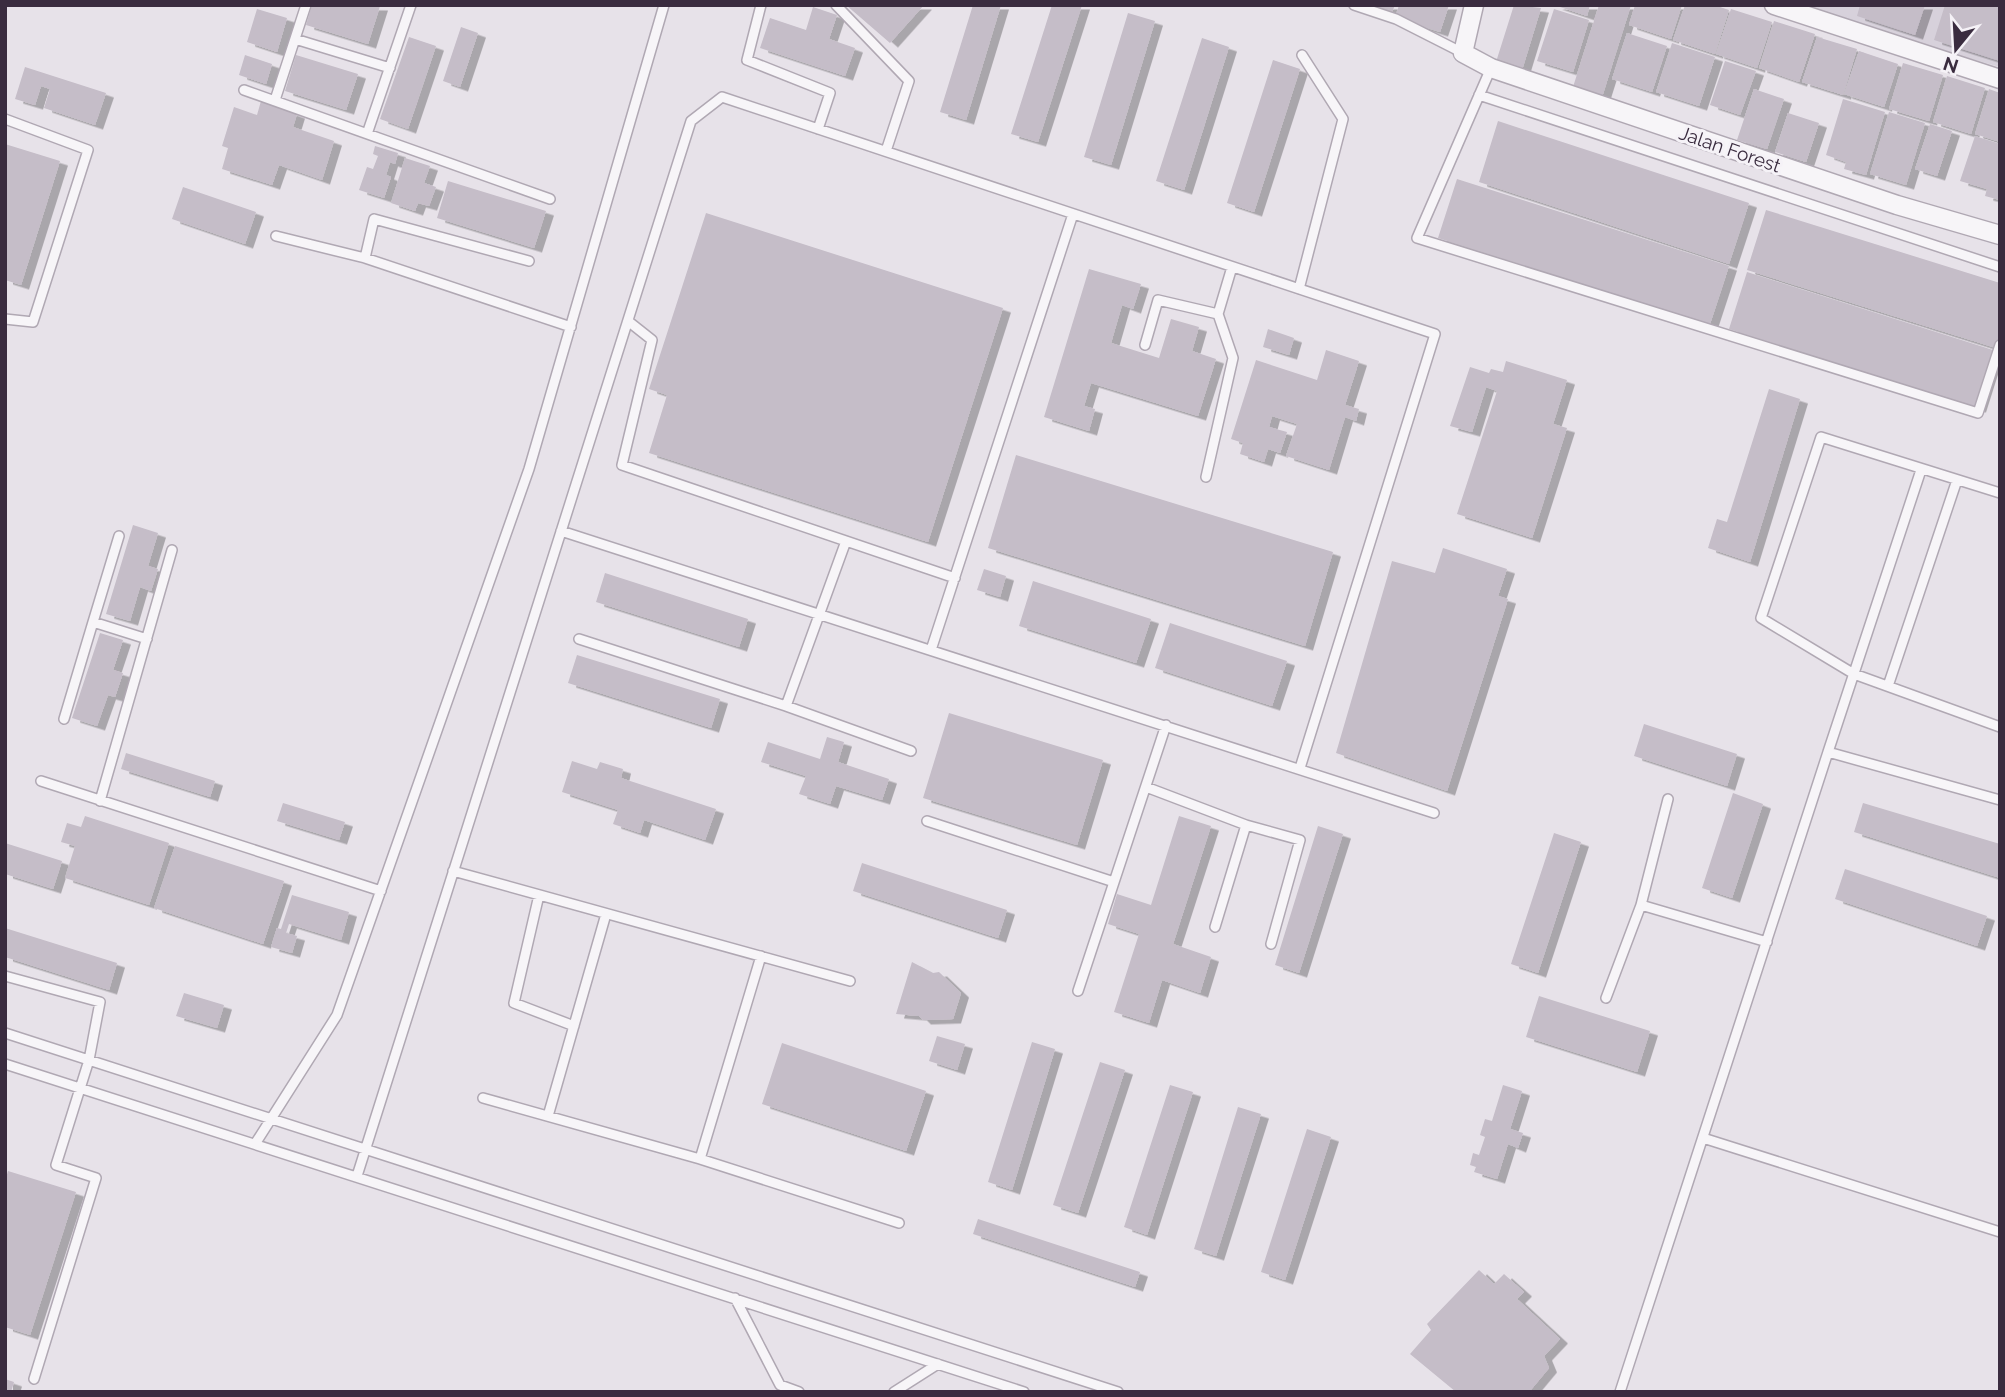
<svg xmlns="http://www.w3.org/2000/svg" width="2005" height="1397" font-family="Raleway,sans-serif">
	<defs>
		<filter id="shadow"><feDropShadow dx="8" dy="4.5" stdDeviation="0" flood-color="#0004"/></filter>
	</defs>
	<rect width="100%" height="100%" fill="#e7e2e9"/>
	<!-- built -->
	<path fill="#d7d1db" d="M1782,5h218v62z"/>
	<!-- building -->
	<path fill="#c5bdc8" filter="url(#shadow)" d="M312,5l68,1 -12,38 -62,-19z
		M846,5h78l-34,38z
		M973,5h28l-35,115 -26,-8z
		M1052,5h30l-44,137 -27,-8z
		M1363,5h32l-4,10z
		M1399,5h50l-9,27 -45,-14z
		M1514,5l27,3 -19,62 -26,-8z
		M1554,5h36l-3,11z
		M1599,5h32l-29,92 -29,-10z
		M1635,5h47l-11,34 -42,-14z
		M1685,5h29l15,5 -14,44 -42,-14z
		M1860,5h65l-10,30 -58,-19z
		M1945,5h55v56l-66,-21z
		M813,7l24,8 -8,24 26,9 -10,28 -85,-28 10,-30 36,12z
		M257,9l30,9 -10,34 -30,-10z
		M1554,9l35,11 -16,52 -36,-11z
		M1731,9l41,13 -15,46 -41,-14z
		M1128,13l27,8 -44,144 -27,-8z
		M1774,21l41,13 -16,48 -40,-14z
		M461,27l17,6 -18,54 -17,-6z
		M1627,33l40,13 -15,46 -40,-13z
		M409,37l27,9 -28,83 -28,-10z
		M1817,37l40,12 -14,46 -41,-13z
		M1202,38l27,9 -45,143 -28,-9z
		M1672,43l43,14 -16,49 -43,-14z
		M1859,51l39,13 -14,43 -40,-13z
		M245,55l27,9 -6,20 -27,-9z
		M296,55l62,19 -12,36 -61,-19z
		M1273,60l27,9 -46,143 -27,-9z
		M1725,61l31,10 -16,44 -30,-10z
		M1903,63l40,12 -14,46 -40,-12z
		M25,67l81,26 -11,32 -51,-17 6,-19 -9,-3 -6,19 -20,-6z
		M1947,76l38,12 -14,46 -38,-12z
		M1754,89l30,10 -17,50 -30,-9z
		M1989,89l11,4v49l-25,-8z
		M1843,99l42,13 -19,63 -22,-6 2,-7 -20,-7z
		M261,101l36,13 -4,13 41,14 -12,39 -43,-15 -7,20 -50,-16 6,-21 -6,-2 12,-39 23,8z
		M1889,112l36,11 -19,62 -36,-11z
		M1788,113l31,10 -13,39 -31,-10z
		M1498,121l251,82 -20,61 -250,-82z
		M1930,124l22,7 -15,45 -22,-7z
		M1975,136l25,8v56l-15,-4 2,-7 -27,-8z
		M5,144l55,17 -39,124 -16,-5z
		M375,146l23,7 -3,11 -5,-2 -4,13 5,2 -7,21 -25,-8 8,-23 6,2 5,-13 -5,-2z
		M405,158l25,8 -6,17 12,4 -7,19 -11,-3 -3,8 -24,-8z
		M1457,179l272,87 -19,58 -272,-86z
		M448,181l98,30 -12,37 -97,-30z
		M183,187l73,25 -11,32 -73,-25z
		M1766,210l234,73v53l-4,12 -249,-78z
		M706,213l297,95 -75,234 -279,-89 18,-58 -18,-6z
		M1089,269l52,15 -8,25 -11,-4 -11,38 48,15 12,-39 28,8 -7,24 24,8 -18,57 -107,-33 -7,23 11,3 -6,22 -45,-14z
		M1747,272l249,79 -18,57 -249,-79z
		M1268,329l26,9 -5,17 -26,-8z
		M1326,350l33,11 -14,44 14,4 -3,12 -11,-4 -16,53 -43,-14 11,-32 -25,-8 -3,11 18,5 -7,21 -12,-4 -4,13 -24,-8 3,-11 -12,-4 25,-79 61,20z
		M1506,361l61,19 -14,44 14,4 -35,110 -75,-24 40,-123 -11,-4 -14,45 -22,-6 20,-59 19,6 2,-4 12,3z
		M1769,389l31,10 -50,163 -42,-14 9,-29 10,3z
		M1016,455l317,97 -28,94 -317,-98z
		M133,525l25,8 -10,33 10,3 -7,22 -11,-4 -10,34 -24,-7z
		M1443,548l64,21 -9,27 10,3 -61,192 -111,-38 56,-192 43,12z
		M984,569l22,7 -6,21 -23,-7z
		M605,573l143,46 -9,28 -143,-45z
		M1033,581l118,38 -15,44 -117,-37z
		M1170,623l117,38 -15,45 -117,-38z
		M100,633l23,7 -10,30 10,3 -8,24 -7,-2 -11,31 -25,-8z
		M577,655l143,44 -9,29 -143,-45z
		M949,713l154,47 -26,85 -154,-47z
		M1644,724l93,30 -10,32 -93,-30z
		M827,737l17,5 -6,20 51,17 -7,21 -46,-14 -6,18 -31,-10 7,-18 -45,-14 7,-20 52,17z
		M126,753l89,28 -5,16 -89,-28z
		M572,761l25,8 3,-7 23,7 -2,9 95,31 -11,31 -61,-20 -4,13 -27,-9 5,-14 -56,-18z
		M1733,793l30,11 -31,94 -30,-10z
		M283,803l62,19 -6,18 -62,-19z
		M1863,803l137,41v34l-146,-46z
		M85,816l84,27 -20,62 -84,-27 10,-32 -14,-4 6,-19 14,4z
		M1179,816l32,10 -38,118 38,13 -11,36 -38,-13 -13,43 -35,-11 25,-78 -31,-10 9,-30 34,11z
		M1318,826l25,8 -44,139 -24,-8z
		M1554,833l27,9 -43,131 -27,-9z
		M5,843l57,18 -9,28 -48,-15z
		M175,846l109,35 -21,63 -109,-36z
		M862,863l145,47 -9,28 -145,-47z
		M1845,869l142,47 -10,30 -142,-47z
		M292,895l57,17 -8,28 -52,-16 -3,9 11,3 -5,17 -21,-6 6,-19 4,1z
		M5,928l112,35 -8,27 -104,-33z
		M912,962l21,11 6,-1 22,21 -8,26 -30,1 -4,-4 -23,-2z
		M184,993l40,12 -7,23 -41,-12z
		M1539,996l111,35 -13,41 -111,-35z
		M937,1036l28,8 -8,26 -28,-9z
		M1032,1042l23,7 -43,141 -24,-8z
		M782,1043l144,48 -20,60 -144,-47z
		M1100,1062l25,8 -47,143 -25,-8z
		M1170,1085l23,7 -46,143 -23,-8z
		M1503,1085l19,6 -12,38 13,4 -5,15 -10,-4 -11,35 -23,-7 2,-5 -6,-2 3,-12 6,2 6,-18 -5,-2 5,-16 7,2z
		M1238,1107l23,7 -45,142 -22,-7z
		M1307,1129l24,8 -46,143 -24,-8z
		M8,1171l68,21 -46,143 -25,-8v-146z
		M978,1219l162,53 -5,15 -162,-53z
		M1479,1270l15,14 10,-10 20,18 -7,7 43,40 -16,17 5,12 -20,24h-73l-46,-38 21,-24 -4,-6z
		M5,1379l9,3 -3,10h-6z"/>
	<g fill="none" stroke-linecap="round" stroke-linejoin="round">
		<defs>
			<path id="lane" d="M761,5l-14,55 83,33 -12,36
				M836,5l73,76 -23,70
				M1354,5l42,14 67,34
				M295,39l95,29
				M1491,68l-74,170 561,175 22,-68
				M244,90l306,109
				M1479,95l521,172
				M275,100l31,-95
				M5,119l83,31 -55,172 -28,-3
				M368,131l43,-126
				M276,236l89,22 206,69
				M365,258l9,-39 155,42
				M1299,289l44,-170 -41,-64
				M628,321l24,19 -30,125 333,113
				M1145,345l13,-45 60,14
				M1206,477l27,-119 -15,-44 14,-47
				M2000,493l-179,-56 -60,181 93,56 146,53
				M561,531l873,282
				M846,541l-60,165 125,45
				M93,622l26,-86
				M579,639l207,67
				M931,650l142,-436
				M1888,686l69,-206
				M64,719l29,-97 54,17
				M1828,752l93,-282
				M41,781l340,110
				M1146,787l100,38 -31,102
				M100,801l72,-251
				M927,821l187,61
				M1246,825l54,15 -29,104
				M453,871l397,110
				M539,895l-25,108 60,23
				M1641,905l27,-106
				M761,956l-61,203 199,64
				M5,976l95,26 -11,58 -33,105 40,13 -62,201
				M1078,991l88,-266
				M1606,998l35,-93 126,37
				M5,1033l1113,359
				M5,1064l1019,328
				M483,1098l217,61
				M548,1116l58,-202
				M1703,1138l297,94
				M255,1144l82,-129 192,-546 135,-464
				M357,1176l334,-1055 31,-24 713,237 -135,434
				M735,1298l45,87 19,7
				M894,1392l44,-28
				M1620,1392l208,-640 172,48"/>
			<path id="street" d="M1474,5l-11,48 28,15 406,137 103,30
				M1774,5l226,74"/>
		</defs>
		<!-- lane casing -->
		<use href="#lane" stroke="#b0a8b3" stroke-width="12"/>
		<!-- street casing -->
		<use href="#street" stroke="#b0a8b3" stroke-width="21"/>
		<!-- lane -->
		<use href="#lane" stroke="#f7f5f8" stroke-width="9"/>
		<!-- street -->
		<use href="#street" stroke="#f7f5f8" stroke-width="18"/>
	</g>
	<g text-anchor="middle" stroke-width="6" stroke-linejoin="round" paint-order="stroke">
		<!-- street labels -->
		<g font-size="19" fill="#3a2c3f" stroke="#f5f2f7">
			<text transform="translate(1730 149) rotate(19)" y="7">Jalan Forest</text>
		</g>
	</g>
	<!-- border -->
	<rect width="2005" height="1397" fill="none" stroke="#3a2c3f" stroke-width="14"/>
	<!-- north arrow -->
	<g transform="translate(1956 49) rotate(198)" stroke="#f5f2f7" stroke-width="5" paint-order="stroke">
	<path d="M0-5L12 26L0 18L-12 26Z" fill="#3a2c3f"/>
	<text y="-10" font-size="19" font-weight="bold" text-anchor="middle" fill="#3a2c3f">N</text>
	</g>
</svg>
